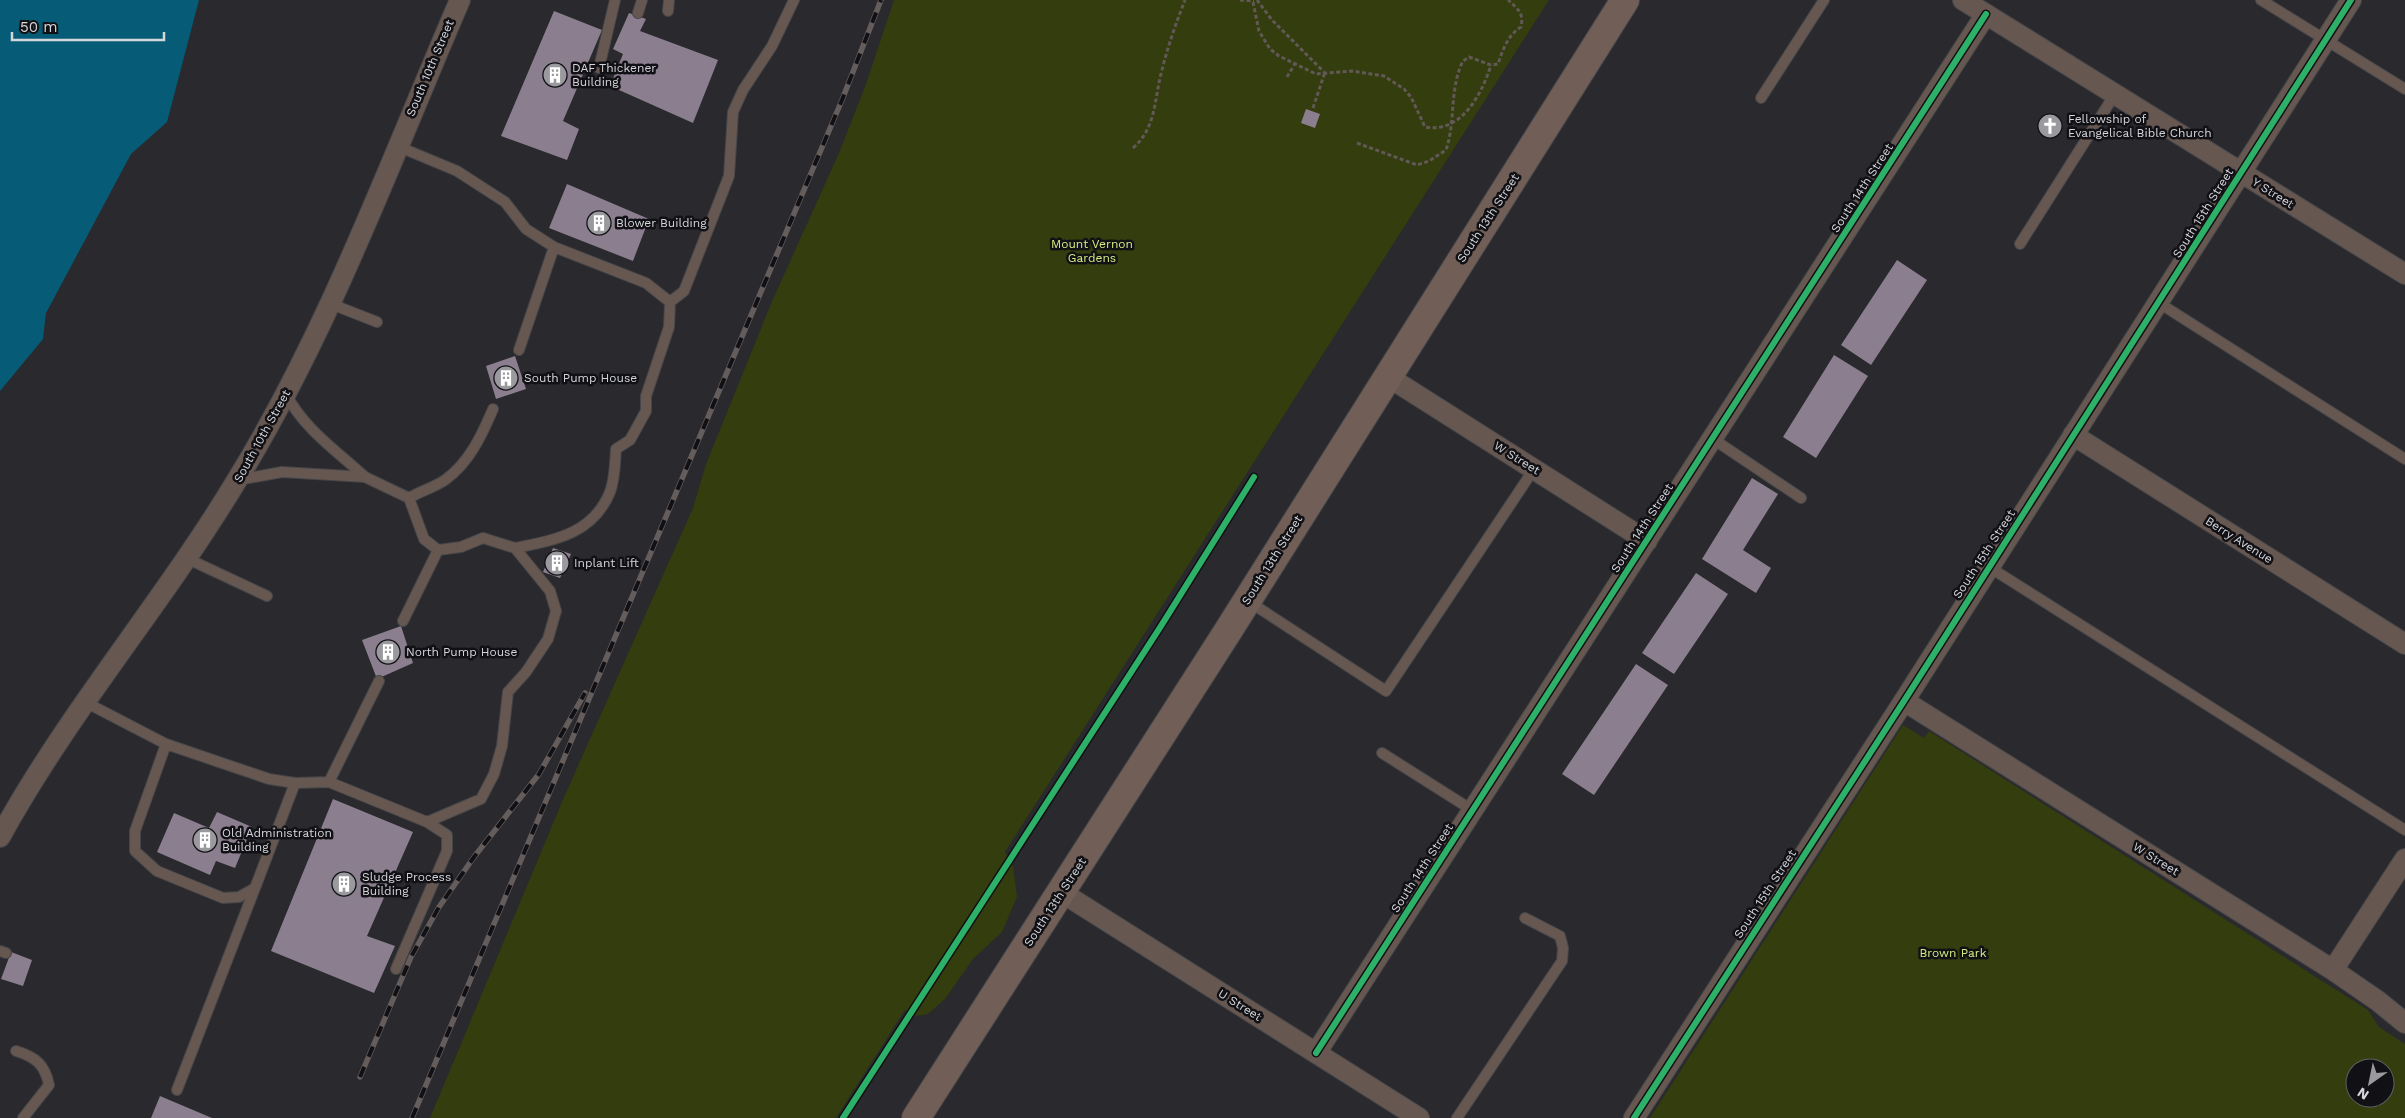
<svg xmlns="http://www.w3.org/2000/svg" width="2405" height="1118" font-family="'Work Sans',sans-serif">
	<rect width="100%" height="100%" fill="#29292e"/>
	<!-- green -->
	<path fill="#333d0e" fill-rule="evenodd" d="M894,0h655l-544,852 8,14 4,31 -15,35 -29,27 -28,40 -17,15 -12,2 -11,-6 -69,108h-406l134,-321 129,-289 13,-44 67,-165 66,-146 27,-69z
		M1903,725l21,13 5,-7 439,279 11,17 26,17v74h-755zM2355,1068h30v30h-30z"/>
	<!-- water -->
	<path fill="#065c76" d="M0,0h199l-32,122 -36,32 -85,159 -3,26 -43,52z"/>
	<!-- building -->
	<path fill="#8b7f8f" d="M554,11l48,19 -39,91 16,8 -12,31 -66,-24z
		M629,13l17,6 -6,12 78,29 -25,63 -83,-37 13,-32 -10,-5z
		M1306,109l14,5 -5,14 -14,-5z
		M567,184l82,35 -16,42 -84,-33z
		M1897,260l30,20 -56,85 -30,-20z
		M1834,355l34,21 -52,82 -33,-21z
		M515,356l11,33 -30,10 -10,-33z
		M1752,478l26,16 -35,56 28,18 -15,25 -54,-34z
		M553,548l18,6 -11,24 -17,-6z
		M1696,573l32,21 -54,80 -32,-21z
		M401,626l12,37 -36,16 -15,-39z
		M1636,664l32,21 -74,110 -32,-21z
		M333,799l80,33 -46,104 28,10 -21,47 -103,-42z
		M217,812l35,15 -17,41 -19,-7 -6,14 -53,-23 17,-39 35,15z
		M11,952l21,8 -9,26 -22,-7z
		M160,1096l52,22h-61z"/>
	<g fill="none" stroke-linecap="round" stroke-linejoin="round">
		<defs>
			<path id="service" d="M2261,0l144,89
				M668,11l1,-11
				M638,13l4,-13
				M599,68l16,-68
				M1761,98l63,-98
				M397,146l60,25 48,31 21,27 28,18 92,36 24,19 -1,25 -23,69v15l-16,29 -14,9c-1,14 -1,30 -6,43 -17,42 -55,48 -95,56
				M2020,244l95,-150
				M670,302l14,-11 45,-115 4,-64 10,-22 29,-44 22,-46
				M2159,303l246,156
				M331,304l46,18
				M519,350l35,-103
				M286,394c18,35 51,57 79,83
				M1713,439l88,59
				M238,480l44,-8 83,5 44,21 15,41 14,11 23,-3 22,-9 32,10 35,43 6,20 -8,28 -22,33 -18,20 -6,54 -8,28 -13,25 -54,23
				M409,498c12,-7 26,-11 36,-18 24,-17 37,-45 48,-71
				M186,558l81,38
				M1989,567l416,263
				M1248,601l138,90 148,-222
				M403,621l35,-71
				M83,701l83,43 103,35 26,4 34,-1 98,40 20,13v16l-51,118
				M166,744l-31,87v20l22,20 66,27 16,-1 16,-9 40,-105
				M1382,753l90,57
				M329,782l50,-101
				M0,951l6,2
				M16,1051c20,6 29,14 33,34l-26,33
				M177,1090l78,-202
				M1457,1118l105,-157 1,-13 -3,-12 -35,-18"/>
			<path id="minor" d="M1963,0l442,274
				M1387,376l260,165
				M2073,435l332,209
				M1904,701l429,269 45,31 27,22
				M0,837c69,-126 163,-234 237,-357 92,-150 153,-318 223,-480
				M1061,892l358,226
				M2333,970l72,-111
				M1316,1053l670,-1039
				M1634,1118l270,-417 447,-701"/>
			<path id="primary" d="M916,1118l312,-487 397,-631"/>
		</defs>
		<!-- service casing -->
		<use href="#service" stroke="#454649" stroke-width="12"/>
		<!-- minor casing -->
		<use href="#minor" stroke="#454649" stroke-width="22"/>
		<!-- primary casing -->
		<use href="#primary" stroke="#454649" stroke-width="30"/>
		<!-- path -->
		<path stroke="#625956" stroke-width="3" stroke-dasharray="4 2.5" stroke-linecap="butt" d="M1240,0l14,1
			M1257,0l15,20 52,52
			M1253,2l6,29 11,18 9,7 37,18 36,-3 32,5 20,13 7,8 14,30c36,7 57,-33 66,-62
			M1287,77l7,-12
			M1313,108l12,-36
			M1357,143l60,22 12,-4 17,-11c10,-29 3,-61 17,-89l6,-4 22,8 7,-1c5,-15 10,-29 23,-37 3,-14 -3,-18 -13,-27
			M1133,148c24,-21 21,-50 29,-78 6,-24 14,-47 23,-70"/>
		<!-- service -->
		<use href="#service" stroke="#665751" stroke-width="10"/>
		<!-- minor -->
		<use href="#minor" stroke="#665751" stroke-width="20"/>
		<!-- primary -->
		<use href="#primary" stroke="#715f57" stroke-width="28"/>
		<defs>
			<path id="rail" d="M360,1077l51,-120 28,-50 35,-50 65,-83 46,-81
				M412,1118l430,-1018 39,-100"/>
		</defs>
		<!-- rail casing -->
		<use href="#rail" stroke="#655d5c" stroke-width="5.5"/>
		<!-- rail -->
		<use href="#rail" stroke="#111115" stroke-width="4" stroke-dasharray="11" stroke-linecap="butt"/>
		<defs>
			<path id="cycleway" d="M1316,1053l670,-1039
				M843,1118l318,-492 93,-149
				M1634,1118l270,-417 447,-701"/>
		</defs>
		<!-- cycleway casing -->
		<use href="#cycleway" stroke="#111115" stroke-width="9"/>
		<!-- cycleway -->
		<use href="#cycleway" stroke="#2db169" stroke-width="6"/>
	</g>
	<!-- icons -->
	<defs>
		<symbol id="building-disc" viewBox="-11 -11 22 22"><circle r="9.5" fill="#99999e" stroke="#111115"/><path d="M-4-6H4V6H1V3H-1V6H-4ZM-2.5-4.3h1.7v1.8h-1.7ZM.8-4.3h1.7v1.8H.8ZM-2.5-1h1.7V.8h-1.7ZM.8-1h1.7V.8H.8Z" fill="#fff"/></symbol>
		<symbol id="church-disc" viewBox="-11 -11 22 22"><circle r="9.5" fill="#99999e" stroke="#111115"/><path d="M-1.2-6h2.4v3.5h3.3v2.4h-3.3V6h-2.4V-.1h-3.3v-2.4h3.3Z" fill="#fff"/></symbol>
	</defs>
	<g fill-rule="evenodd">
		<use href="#building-disc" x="541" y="61" width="28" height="28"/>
		<use href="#church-disc" x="2036" y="112" width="28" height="28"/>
		<use href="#building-disc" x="585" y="209" width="28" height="28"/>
		<use href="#building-disc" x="492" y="364" width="28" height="28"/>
		<use href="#building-disc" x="543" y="549" width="28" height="28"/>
		<use href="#building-disc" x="374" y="638" width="28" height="28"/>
		<use href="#building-disc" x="191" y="826" width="28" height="28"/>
		<use href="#building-disc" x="330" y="870" width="28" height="28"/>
	</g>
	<g text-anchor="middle" stroke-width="5" stroke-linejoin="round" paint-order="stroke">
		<!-- street labels -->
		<g font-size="12" fill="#d5d6db" stroke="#111115">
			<text transform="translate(430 68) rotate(-67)" y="4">South 10th Street</text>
			<text transform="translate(1862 188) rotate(-57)" y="4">South 14th Street</text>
			<text transform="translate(2273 193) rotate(32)" y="4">Y Street</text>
			<text transform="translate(2203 213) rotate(-58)" y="4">South 15th Street</text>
			<text transform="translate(1488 218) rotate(-57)" y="4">South 13th Street</text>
			<text transform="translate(262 436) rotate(-61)" y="4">South 10th Street</text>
			<text transform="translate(1517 458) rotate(32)" y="4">W Street</text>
			<text transform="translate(1642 528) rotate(-57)" y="4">South 14th Street</text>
			<text transform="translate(2239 540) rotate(32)" y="4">Berry Avenue</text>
			<text transform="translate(1984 554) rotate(-57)" y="4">South 15th Street</text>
			<text transform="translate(1272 560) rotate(-58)" y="4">South 13th Street</text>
			<text transform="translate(2156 859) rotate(32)" y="4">W Street</text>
			<text transform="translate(1422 868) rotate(-57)" y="4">South 14th Street</text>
			<text transform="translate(1765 894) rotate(-57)" y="4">South 15th Street</text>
			<text transform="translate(1055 902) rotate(-57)" y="4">South 13th Street</text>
			<text transform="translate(1240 1005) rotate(32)" y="4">U Street</text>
		</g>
		<!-- poi labels -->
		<g font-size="12" fill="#d5d6db" stroke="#111115" text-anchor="start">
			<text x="572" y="72">DAF Thickener<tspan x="572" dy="14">Building</tspan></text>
			<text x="2068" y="123">Fellowship of<tspan x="2068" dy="14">Evangelical Bible Church</tspan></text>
			<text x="616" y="227">Blower Building</text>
			<text x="524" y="382">South Pump House</text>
			<text x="574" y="567">Inplant Lift</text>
			<text x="406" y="656">North Pump House</text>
			<text x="222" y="837">Old Administration<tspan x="222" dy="14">Building</tspan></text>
			<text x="362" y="881">Sludge Process<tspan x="362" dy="14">Building</tspan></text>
		</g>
		<!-- park labels -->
		<g font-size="12" fill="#d4ee80" stroke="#111115">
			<text x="1092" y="248">Mount Vernon<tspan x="1092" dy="14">Gardens</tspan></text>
			<text x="1953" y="957">Brown Park</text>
		</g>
	</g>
	<!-- north arrow -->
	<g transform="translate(2370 1083) rotate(213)"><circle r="24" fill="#111115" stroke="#5f6064"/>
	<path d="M0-4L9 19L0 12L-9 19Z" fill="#99999e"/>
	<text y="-8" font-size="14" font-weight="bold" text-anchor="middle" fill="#d5d6db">N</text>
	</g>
	<!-- scale -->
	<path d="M12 32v8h152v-8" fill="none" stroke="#d5d6db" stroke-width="2.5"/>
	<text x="20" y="32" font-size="15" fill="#d5d6db" stroke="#111115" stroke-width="4" paint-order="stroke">50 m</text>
</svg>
